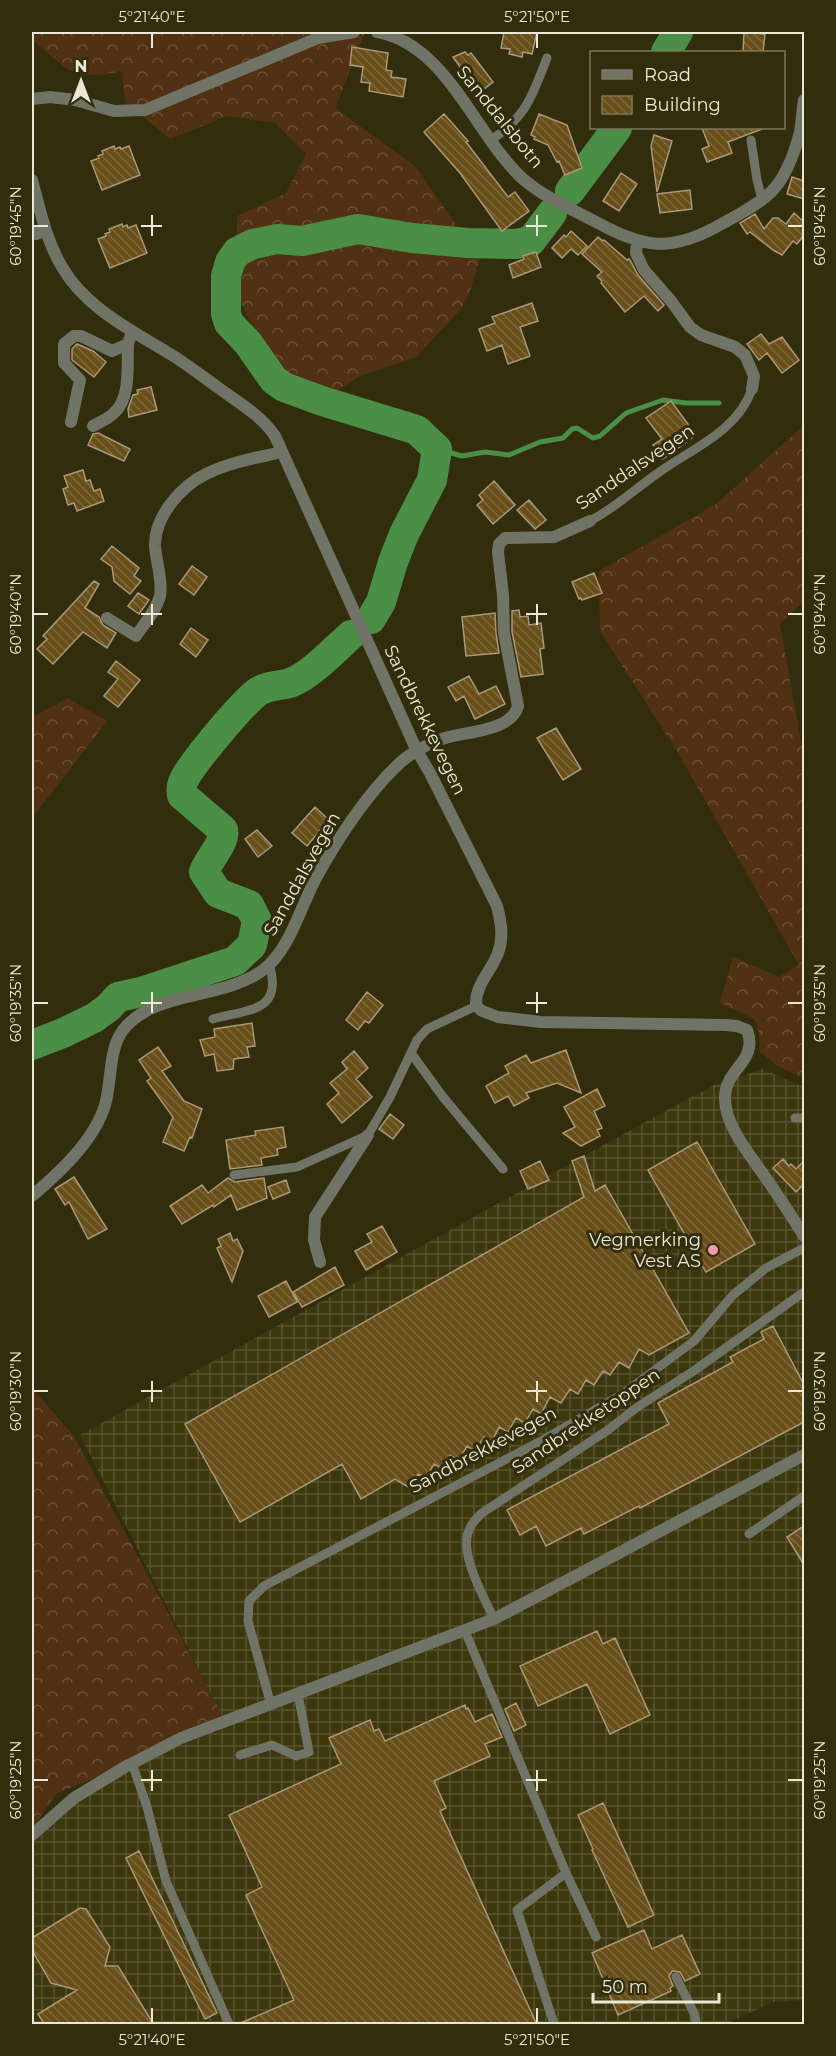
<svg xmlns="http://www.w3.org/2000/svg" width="836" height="2056" font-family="Montserrat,sans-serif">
	<defs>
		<pattern id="industrial-grid" width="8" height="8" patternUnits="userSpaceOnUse" patternTransform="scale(1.5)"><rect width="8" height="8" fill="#3d370e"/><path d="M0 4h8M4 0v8" fill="none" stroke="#595430"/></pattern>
		<pattern id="forest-crowns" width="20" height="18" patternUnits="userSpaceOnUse" patternTransform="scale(1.5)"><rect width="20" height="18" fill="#513113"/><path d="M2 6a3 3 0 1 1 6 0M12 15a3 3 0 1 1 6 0" fill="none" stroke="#6a4f35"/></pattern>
		<pattern id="building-back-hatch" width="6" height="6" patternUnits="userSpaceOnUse" patternTransform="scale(1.5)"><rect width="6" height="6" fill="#684e19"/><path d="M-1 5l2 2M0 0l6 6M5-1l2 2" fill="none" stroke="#7e683a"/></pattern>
	</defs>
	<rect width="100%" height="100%" fill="#322d0d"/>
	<!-- industrial -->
	<path fill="url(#industrial-grid)" d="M763,1069l41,18v913l-31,2 -47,22h-694v-197l103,-79 83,-40 -138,-273 598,-331 36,-19z"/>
	<!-- forest -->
	<path fill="url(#forest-crowns)" d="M32,32h333l-30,76 80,58 53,76 15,6 -13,43 -9,18 -45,48 -56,19 -38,25 2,-13 -14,5 -40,-30 -34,-71 1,-76 49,-23 20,-39 -31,-31 -48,-7 -57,23 -45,-37 -3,-31c-53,11 -53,-2 -90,-31z
		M804,425v176l-24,23 22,124 2,3v327l-25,-11 -19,-15 -1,-19 -5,-14 -34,-16 13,-46 46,20 20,-12 -121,-212 -78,-122 -1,-60 117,-67z
		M68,698l39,23 -75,97v-101z
		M32,1388l42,48 154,290 -171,67 -25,36z"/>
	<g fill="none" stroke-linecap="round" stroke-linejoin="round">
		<!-- stream -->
		<path stroke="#4b8f46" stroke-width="5" d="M437,449l25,7 23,-4 24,3 31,-13 23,-4 9,-9 5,-1 16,10 7,-2 26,-23 37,-13 23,3h33"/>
		<!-- river -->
		<path stroke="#4b8f46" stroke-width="30" d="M666,52l12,-20
			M570,191l47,-63
			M371,619l10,-17 12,-40 11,-28 28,-54 5,-31 -20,-19 -95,-29 -38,-14 -10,-7 -26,-37 -19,-20 -3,-9v-38l4,-14 7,-10 16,-8 24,-5 25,2 56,-12 54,9 56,5 48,1 15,-3 21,-28
			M32,1045l31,-12 31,-15 15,-11 9,-10 23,-5 94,-31 17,-16 5,-24 -8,-16 -31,-12 -14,-21c5,-14 22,-30 19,-42l-41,-35c-1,-5 -1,-8 1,-13 7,-17 61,-81 76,-91 10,-6 21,-5 31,-8 20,-7 45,-34 61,-48"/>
	</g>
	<!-- building -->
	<path fill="url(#building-back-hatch)" stroke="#aa9878" stroke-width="1.5" d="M504,32h33l-5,22 -9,-2 -1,5 -13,-3 1,-5 -9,-1z
		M744,32l21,2 -2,18h-20z
		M352,47l36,6 -2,17 6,1 -1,6 15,2 -3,18 -34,-6 1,-8 -9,-1 2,-15 -13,-2z
		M465,52l3,3 3,-2 22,29 -14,11 -26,-36z
		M444,114l24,27 -2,1 42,55 7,-5 14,19 -27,20 -42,-58 -36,-41z
		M539,114l28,11 15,43 -17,7 -6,-14 -2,1 -9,-17 -14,-6 1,-2 -4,-2z
		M702,128h60v1l-34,13 4,11 -25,9 -5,-13 7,-3z
		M654,135l18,6 -15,51 -6,-46z
		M114,146l1,3 5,-2 1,2 8,-3 11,29 -38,15 -11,-29 8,-3 -1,-2 5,-2 -1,-3z
		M621,173l16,11 -18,27 -16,-10z
		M792,177l12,4v18l-17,-5z
		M690,190l2,19 -32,4 -3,-19z
		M794,213l10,9v13l-7,9 -4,-3 -11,14 -9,-5 -23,-18 -3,2 -7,-11 15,-9 9,15 9,-11h5l8,6z
		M122,224l1,3 4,-2 1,3 8,-3 11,28 -37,15 -12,-29 8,-3 -1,-2 5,-2 -1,-3z
		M571,231l16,15 -9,9 -7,-6 -9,9 -10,-10 12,-13 2,2z
		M598,237l5,4 1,-1 23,20 2,-1 1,1 8,15 26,30 -6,6 -14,-15 -19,16 -24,-29 1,-2 -5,-5 5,-4 -20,-18z
		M536,252l5,15 -28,11 -4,-13 15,-6 -1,-3z
		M532,303l6,18 -18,6 10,29 -22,8 -6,-19 -15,6 -8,-22 16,-6 -3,-6z
		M761,334l8,10 13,-7 17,23 -17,13 -15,-20 -8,7 -12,-16z
		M77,344l16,7 13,11 -12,15 -22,-17v-11z
		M151,387l6,23 -28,7 -1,-8 5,-14 5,-1 -1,-4z
		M671,401l25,34 -33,24 -10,-14 9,-6 -16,-21z
		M98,433l32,16 -6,12 -36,-16 5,-11z
		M83,470l3,11 4,-1 4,11 6,-2 4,12 -27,10 -3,-8 -6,2 -5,-16 5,-2 -4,-11z
		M494,481l21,24 -22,19 -16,-19 6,-5 -4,-5z
		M529,500l17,20 -11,9 -18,-19z
		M112,546l27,22 -5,8 7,5 -11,13 -16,-13 -2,-14 -11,-8z
		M192,566l15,11 -13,18 -15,-11z
		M594,573l8,20 -20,7 -1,-2 -2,1 -7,-17z
		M94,581l5,3 -14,24 14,9 4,8 13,8 -9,15 -24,-16 -30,32 -16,-15 10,-10 -4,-3z
		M138,593l11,7 -10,14 -11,-8z
		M519,610l1,7 8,-1 1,9 12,-2 3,25 -4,1 3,25 -22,3 -9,-45v-21z
		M495,613l1,20 3,20 -33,3 -4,-39z
		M191,628l17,12 -12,17 -16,-13z
		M116,661l24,19 -22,27 -14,-11 14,-17 -10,-7z
		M469,676l10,18 17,-8 9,18 -30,15 -11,-23 -8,5 -8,-14z
		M556,728l25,41 -18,11 -26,-42z
		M315,807l14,13 -22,26 -15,-13z
		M257,830l15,16 -14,11 -13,-18z
		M367,992l16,13 -14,18 -4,-2 -7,9 -12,-10z
		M252,1023l3,23 -8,1 2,10 -15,2 -1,10 -16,2 -3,-17 -9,2 -5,-16 15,-3 -1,-8z
		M158,1047l13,19 -9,5 22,30 18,8 -10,29 -2,-1 -6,14 -21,-9 10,-25 -26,-36 4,-3 -12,-18z
		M566,1050l15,43 -24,-10 -31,10 3,5 -15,8 -6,-10 -13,7 -9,-17 23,-13 -4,-7 21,-11 5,8z
		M354,1051l14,17 -12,11 16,18 -30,26 -15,-19 12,-11 -9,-10 17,-14 -5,-7z
		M597,1089l8,17 -11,5 8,17 -5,2 3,6 -19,10 -18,-13 12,-6 -11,-20z
		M390,1114l14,11 -11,14 -14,-10z
		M283,1127l3,20 -9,2 1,6 -17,3 1,7 -32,4 -4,-29 30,-5 -1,-4z
		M697,1142l58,102 -49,28 -58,-102z
		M584,1156l11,35 10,-6 84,148 -40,22 -10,-6 -10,19 -10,-6 -9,13 -7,-4 -9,14 -8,-5 -8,14 -8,-5 -9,14 -11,-6 -9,17 -8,-5 -8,14 -9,-5 -8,14 -9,-5 -7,14 -8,-4 -9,14 -8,-5 -8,14 -9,-5 -7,14 -9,-5 -8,14 -8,-4 -8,14 -15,-9 -34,20 -19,-35 -102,58 -55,-98 399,-227 -12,-36z
		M783,1159l6,7 2,-2 5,5 8,-8v23l-8,8 -23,-24z
		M540,1161l9,19 -21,9 -8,-18z
		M74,1177l33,52 -19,10 -19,-37 -4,3 -10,-16z
		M228,1178l7,4 29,-4 3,20 -30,12 -6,-15 -17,12 -1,-2 -31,19 -12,-18 32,-21 6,8z
		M286,1180l4,12 -17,7 -5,-12z
		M382,1226l15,26 -31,18 -11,-19 17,-9 -5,-8z
		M230,1233l3,8 4,-2 6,12 -11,31 -15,-34 4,-2 -3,-7z
		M335,1267l9,18 -42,22 -9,-15z
		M286,1281l11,21 -28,15 -11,-21z
		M773,1326l31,59v37l-106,56 -58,30 -1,-2 -55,28 -3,-6 -35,18 -10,-20 -16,9 -13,-25 162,-86 -11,-21 75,-41 -3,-5 34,-18 -3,-7z
		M804,1526v39l-17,-28z
		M597,1631l6,13 12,-6 35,77 -40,19 -23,-50 -49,22 -18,-40z
		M516,1703l10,22 -12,6 -9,-22z
		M465,1705l1,4 2,-1 7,14 17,-8 10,23 -17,7 5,12 -56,25 12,27 -6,3 97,214h-301l58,-25 -48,-105 16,-8 -33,-72 112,-51 -12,-26 41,-18 4,11 5,-2 6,12z
		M603,1803l51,112 -26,12 -36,-77 1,-1 -15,-34z
		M139,1851l78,162 -12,6 -79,-161z
		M80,1908l6,1 24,38 -5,19h13l36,59h-109l-7,-11 39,-24 -26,-7 -19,-33v-12z
		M644,1930l8,19 30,-14 18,39 -15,7 -5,-9 -8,-1 -3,5 4,10 -3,2 1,3 -53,24 -26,-62z"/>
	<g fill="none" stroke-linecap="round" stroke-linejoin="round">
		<!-- service -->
		<path stroke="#6f7466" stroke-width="9" d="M491,140c36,-24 41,-44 56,-82
			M751,140l6,40 5,19
			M590,521c25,-13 45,-32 68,-48 33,-24 80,-42 94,-84
			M213,1019c36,-10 71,-7 56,-55
			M411,1053l32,44 60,72
			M795,1118h9
			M234,1175l63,-8 71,-32 22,-38 27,-57 10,-11 49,-23
			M749,1534l55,-38
			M494,1619c-10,-22 -37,-68 -24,-91 2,-6 8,-11 12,-15l126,-83 28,-22 59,-38 109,-78
			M465,1631l101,242 -49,37 37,114
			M271,1705l-23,-84 1,-20 15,-15 279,-146 78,-45 73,-54 39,-46 33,-27 38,-20
			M240,1755l32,-10 24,11 13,-4 -11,-58
			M132,1763l15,44 19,74 63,143
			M566,1873l30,64
			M676,1977l19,38 1,9"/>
		<!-- minor -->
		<path stroke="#6f7466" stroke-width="12" d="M377,32c70,12 98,103 145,146 21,19 50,31 74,44 47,25 72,31 120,5 18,-10 39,-20 54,-34 15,-14 25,-42 30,-61 2,-10 2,-21 4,-32
			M32,99l18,-2 25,3 39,11 31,-1 173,-72 36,-6
			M32,232l4,2 9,-3
			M637,241l-1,12 8,17 27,31 19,26 11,8 34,12 10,8 9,21 -2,13
			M71,422l9,-42 -16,-17v-19l10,-8h7l31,15 16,-7 4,-12
			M93,426c7,-4 15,-7 21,-13 17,-15 13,-47 14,-69
			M107,618l29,18c8,-12 20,-25 24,-40 3,-16 -4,-34 -5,-50 -1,-29 26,-60 51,-72 24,-12 50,-16 76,-22
			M32,1196c28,-24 62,-55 73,-91 7,-23 3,-55 18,-75 31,-40 100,-30 140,-60 27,-20 38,-65 54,-94 19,-34 41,-68 67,-97 18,-20 30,-29 55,-39 22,-9 72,-7 79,-34l-14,-73 -1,-38 -5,-43 1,-8 6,-6 49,-1 36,-16
			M320,1262l-6,-22 1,-23 53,-82"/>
		<!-- tertiary -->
		<path stroke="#6f7466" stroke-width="12" d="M32,180c8,30 14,60 30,87 25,43 72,64 113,90 14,9 27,19 41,29 20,15 45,29 59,50l142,315 13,22 67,133c4,16 7,31 1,47 -7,19 -23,31 -22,53l6,5 16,6 43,5 185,3 11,1 10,4c12,31 -22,39 -22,67 -1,28 26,59 41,81 13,19 26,39 38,58
			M32,1835l42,-37 51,-31 56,-29 313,-119 310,-164"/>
	</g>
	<!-- ticks -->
	<path fill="none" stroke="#ebe9d6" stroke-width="2" d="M152,33v15M537,33v15M152,215v21M537,215v21M33,226h15M141,226h21M526,226h21M788,226h15M152,604v21M537,604v21M33,614h15M141,614h21M526,614h21M788,614h15M152,992v21M537,992v21M33,1003h15M141,1003h21M526,1003h21M788,1003h15M152,1381v21M537,1381v21M33,1391h15M141,1391h21M526,1391h21M788,1391h15M152,1770v21M537,1770v21M33,1780h15M141,1780h21M526,1780h21M788,1780h15M152,2008v15M537,2008v15"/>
	<!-- markers -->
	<circle fill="#f19ab4" stroke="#322d0d" stroke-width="2" cx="713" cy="1250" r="6"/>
	<g text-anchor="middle" stroke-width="6" stroke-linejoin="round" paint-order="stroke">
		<!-- street labels -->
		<g font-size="18" fill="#ebe9d6" stroke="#322d0d">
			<text transform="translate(500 117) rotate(51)" y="6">Sanddalsbotn</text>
			<text transform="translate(635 467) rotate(-34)" y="6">Sanddalsvegen</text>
			<text transform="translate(425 720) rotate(64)" y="6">Sandbrekkevegen</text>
			<text transform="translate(302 874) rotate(-61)" y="6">Sanddalsvegen</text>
			<text transform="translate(586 1421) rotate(-34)" y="6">Sandbrekketoppen</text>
			<text transform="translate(483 1450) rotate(-28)" y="6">Sandbrekkevegen</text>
		</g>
		<!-- poi labels -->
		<g font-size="18" fill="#ebe9d6" stroke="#322d0d" text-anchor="end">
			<text x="701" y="1246">Vegmerking<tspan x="701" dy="21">Vest AS</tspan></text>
		</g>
	</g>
	<!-- border -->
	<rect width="836" height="2056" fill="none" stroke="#322d0d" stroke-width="66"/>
	<!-- legend -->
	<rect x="590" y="51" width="195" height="78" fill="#322d0d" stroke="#7c785d" stroke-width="1.5"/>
	<rect x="602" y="70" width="30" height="9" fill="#6f7466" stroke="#7c785d" stroke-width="1.5"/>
	<text x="644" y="81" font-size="18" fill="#ebe9d6">Road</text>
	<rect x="602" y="96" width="30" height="18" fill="url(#building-back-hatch)" stroke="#7c785d" stroke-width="1.5"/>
	<text x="644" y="111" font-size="18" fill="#ebe9d6">Building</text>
	<!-- north arrow -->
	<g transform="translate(81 81)" stroke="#322d0d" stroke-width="4.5" paint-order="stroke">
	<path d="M0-4.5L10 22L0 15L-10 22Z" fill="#ebe9d6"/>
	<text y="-9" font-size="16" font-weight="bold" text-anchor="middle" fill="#ebe9d6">N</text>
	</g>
	<!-- scale -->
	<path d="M593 1993v9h126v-9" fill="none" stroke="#ebe9d6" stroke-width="3"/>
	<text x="602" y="1993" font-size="18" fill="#ebe9d6" stroke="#322d0d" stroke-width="4.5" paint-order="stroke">50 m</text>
	<rect x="33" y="33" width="770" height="1990" fill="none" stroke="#ebe9d6" stroke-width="2"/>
	<g font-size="15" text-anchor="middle" fill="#ebe9d6">
		<text x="152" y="22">5°21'40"E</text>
		<text x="537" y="22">5°21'50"E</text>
		<text transform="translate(16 226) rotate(-90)" y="5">60°19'45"N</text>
		<text transform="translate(820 226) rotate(-90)" y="5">60°19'45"N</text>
		<text transform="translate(16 614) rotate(-90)" y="5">60°19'40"N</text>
		<text transform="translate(820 614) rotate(-90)" y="5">60°19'40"N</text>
		<text transform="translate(16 1003) rotate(-90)" y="5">60°19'35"N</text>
		<text transform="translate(820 1003) rotate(-90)" y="5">60°19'35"N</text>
		<text transform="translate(16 1391) rotate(-90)" y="5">60°19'30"N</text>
		<text transform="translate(820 1391) rotate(-90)" y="5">60°19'30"N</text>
		<text transform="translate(16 1780) rotate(-90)" y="5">60°19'25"N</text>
		<text transform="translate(820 1780) rotate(-90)" y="5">60°19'25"N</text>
		<text x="152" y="2045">5°21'40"E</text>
		<text x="537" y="2045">5°21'50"E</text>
	</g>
</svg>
